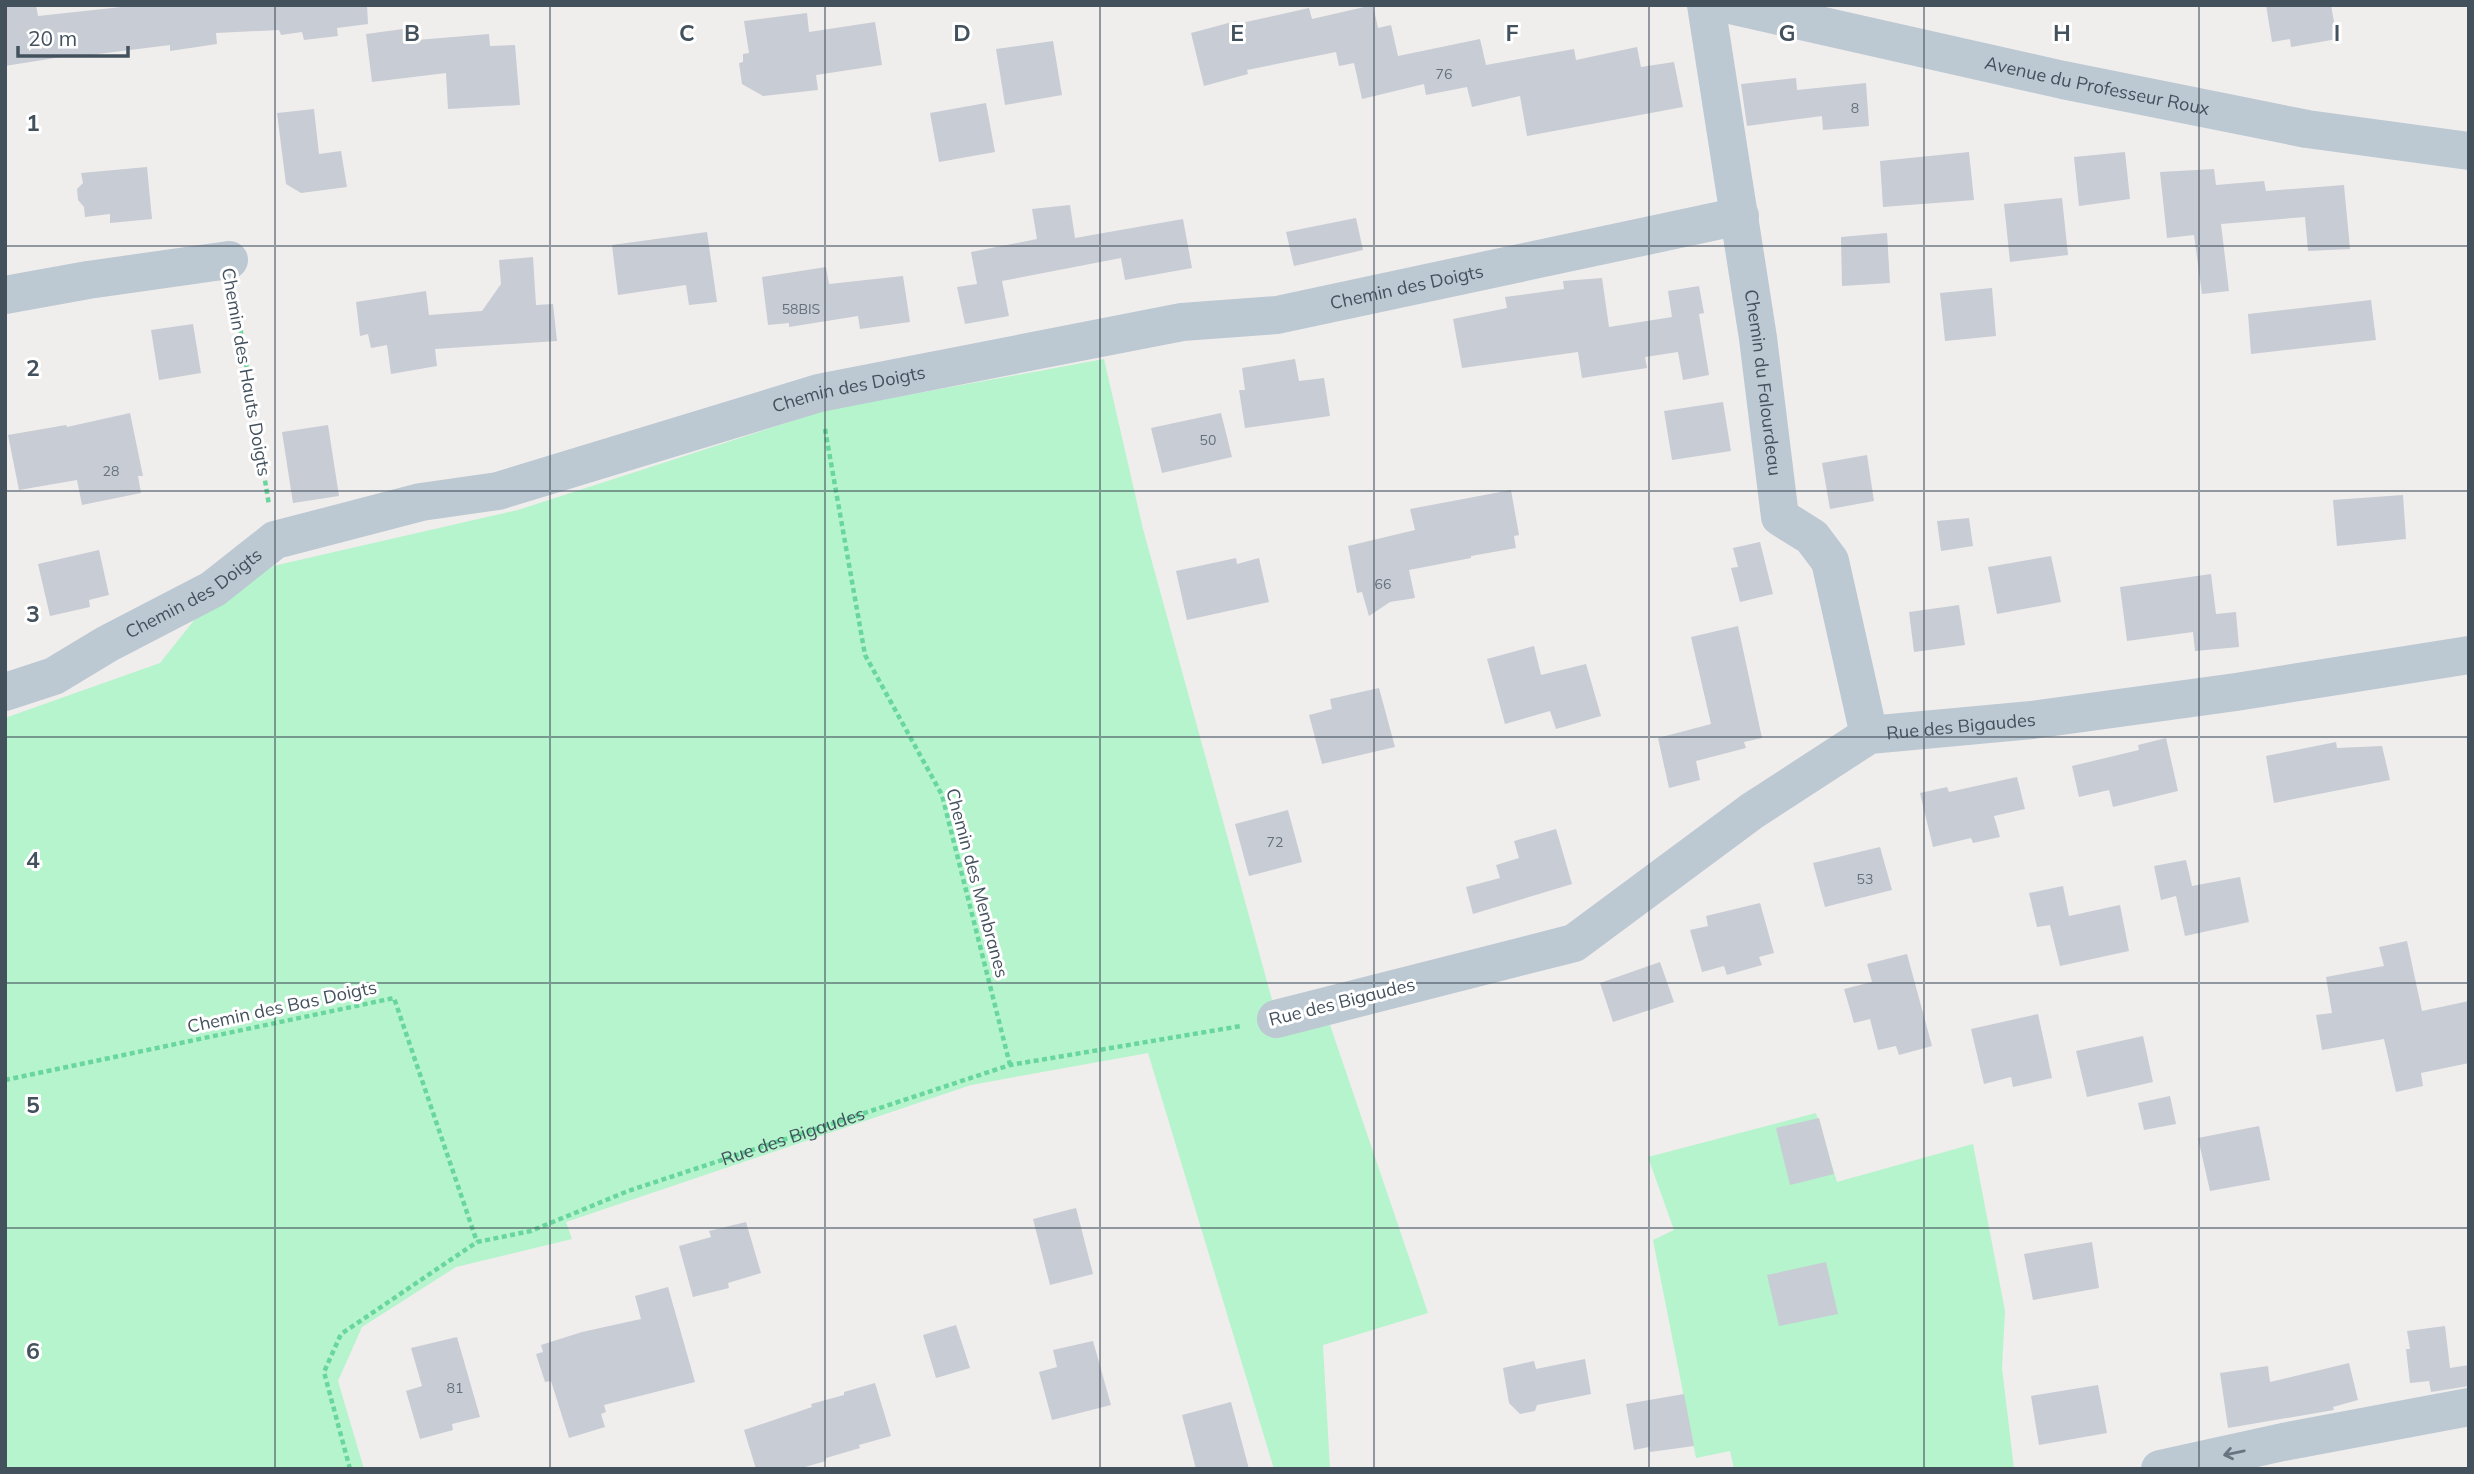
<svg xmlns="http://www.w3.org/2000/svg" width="2474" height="1474" font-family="Mulish,sans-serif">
	<rect width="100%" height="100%" fill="#f0eded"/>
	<!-- green -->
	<path fill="#b5f4cc" d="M1104,359l39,170 134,489 52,4 99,291 -105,32 7,124h-56l-126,-416 -177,32 -405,137 6,17 -116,28 -94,60 -24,54 26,88h-359v-751l155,-55 47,-59 66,-38 245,-56 308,-100z
		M1816,1113l21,69 136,-38 32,167 -3,57 12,101h-280l-4,-18 -34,7 -43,-218 21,-10 -26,-73z"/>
	<!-- building -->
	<path fill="#c8ccd4" d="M5,5h31l2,11 102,-11h227l1,19 -31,4 1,8 -34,4 -2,-8 -21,3 -2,-5 -63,3 1,11 -47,7v-6l-96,12v-2l-69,11z
		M1373,5l5,23 13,-3 7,31 82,-17 6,26 88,-16 2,11 61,-13 4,20 33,-5 9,45 -156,29 -7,-40 -48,11 -5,-20 -41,8 -2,-11 -62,15 -8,-36 -15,3 -3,-14 -89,18 1,4 -44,12 -13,-53 45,-12 1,3 72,-16 3,11z
		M2266,5h65l6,34 -46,8 -1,-8 -18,3z
		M807,13l2,19 66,-10 7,43 -66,10 2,15 -55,6 -21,-12 -3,-21 4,-1v-8l6,-1 -5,-32z
		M403,29l2,12 84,-7 1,12 25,-1 5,60 -72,4 -2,-36 -74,9 -6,-48z
		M1053,41l9,54 -57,10 -9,-56z
		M1796,78l1,12 69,-7 3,43 -46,4 -1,-14 -75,10 -6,-42z
		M986,103l9,49 -56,10 -9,-49z
		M314,109l5,45 22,-3 6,36 -46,6 -15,-9 -9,-71z
		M1969,152l5,48 -91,7 -3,-46z
		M2125,152l5,47 -51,7 -5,-49z
		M147,167l5,52 -42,4v-9l-25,3 -1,-10 -6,-7 -1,-11 6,-6 -2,-10z
		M2214,169l2,16 48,-4 2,10 78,-6 6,64 -42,2 -3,-34 -84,7 8,67 -27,3 -8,-59 -27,3 -7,-66z
		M2062,198l6,57 -58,7 -6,-58z
		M1070,205l5,33 108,-19 9,49 -67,12 -4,-22 -119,23 7,35 -44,8 -8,-37 20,-3 -6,-32 66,-13 -5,-30z
		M1356,218l7,32 -69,16 -8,-34z
		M707,232l10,70 -28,3 -3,-20 -68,10 -6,-50z
		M1887,233l3,50 -48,3 -1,-49z
		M533,257l3,48 17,-1 4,37 -122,8 2,17 -46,8 -4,-29 -16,3 -3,-14 -8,2 -4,-34 70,-11 3,24 53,-4 19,-27 -2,-24z
		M826,267l3,17 74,-8 7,46 -50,7 -2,-13 -69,11v-4l-21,2 -6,-48z
		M1602,278l7,49 63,-10 -4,-26 31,-5 5,27 -5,1 10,61 -26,5 -5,-28 -33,5 2,11 -65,10 -4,-26 -116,16 -9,-49 54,-11 -2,-11 59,-8 -1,-8z
		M1992,288l4,48 -51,5 -5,-48z
		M2371,300l5,40 -125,14 -3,-40z
		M193,324l8,49 -42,7 -8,-50z
		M1295,359l4,22 25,-3 6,38 -85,12 -6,-38h6l-3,-22z
		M1723,402l8,49 -59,9 -8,-49z
		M130,413l13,63h-5l3,17 -59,12 -5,-25 -58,10 -11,-55 58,-10 1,2z
		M1221,413l11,44 -70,16 -11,-45z
		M328,425l11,71 -46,7 -11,-71z
		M1867,455l7,46 -44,8 -8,-46z
		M1511,490l8,45 -5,1 2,12 -45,8v2l-62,12 6,28 -25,4 -21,14 -7,-24 -5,1 -9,-47 67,-16 -5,-21z
		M2403,495l3,44 -69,7 -4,-46z
		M1969,518l4,28 -32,5 -4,-30z
		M1760,542l13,52 -33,8 -9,-34 7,-1 -5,-19z
		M99,550l10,45 -20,5 1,7 -40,9 -12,-52z
		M2051,556l10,46 -64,12 -9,-47z
		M1236,558l1,6 22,-6 10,44 -82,18 -11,-49z
		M2211,574l5,40 20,-2 3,35 -44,4 -2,-19 -66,9 -7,-54z
		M1959,605l6,40 -51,7 -5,-40z
		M1738,626l24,112 -18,4 2,6 -50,13 4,19 -31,8 -11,-50 53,-14 -20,-87z
		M1534,646l7,29 45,-11 15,52 -45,13 -6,-18 -45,13 -18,-65z
		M1379,688l16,59 -73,17 -13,-49 23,-6 -2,-10z
		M2166,738l12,53 -65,16 -4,-17 -30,7 -7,-31 67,-16 -1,-5z
		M2336,742l1,6 45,-2 8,34 -116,23 -8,-47z
		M2017,777l8,32 -31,7 6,21 -27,6 -2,-5 -38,9 -13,-54 27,-6 2,5z
		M1288,810l14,52 -53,14 -14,-52z
		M1556,829l16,55 -99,30 -7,-27 34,-9 -4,-13 23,-7 -5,-17z
		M1880,847l12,43 -67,17 -12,-44z
		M2186,860l6,26 48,-9 9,45 -64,14 -9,-40 -15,4 -7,-34z
		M2063,886l6,30 51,-11 9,46 -69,15 -10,-41 -13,2 -8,-34z
		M1760,903l14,50 -15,4 3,8 -35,10 -3,-9 -22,6 -12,-42 18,-4 -2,-10z
		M2407,941l15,70 47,-10v62l-48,10 2,13 -27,6 -12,-53 -62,11 -6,-35 16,-2 -6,-36 58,-11 -5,-19z
		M1907,954l25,92 -33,9 -3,-9 -18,4 -8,-31 -16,4 -10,-34 28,-7 -5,-18z
		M1660,962l14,40 -61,20 -13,-39z
		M2038,1014l14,64 -39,9 -2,-10 -27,7 -13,-55z
		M2143,1036l10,46 -66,15 -11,-46z
		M2170,1096l6,28 -32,6 -6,-27z
		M1819,1118l15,56 -44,11 -14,-57z
		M2259,1126l11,54 -60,11 -12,-53z
		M1076,1208l17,66 -43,11 -17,-66z
		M746,1222l15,51 -33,10 1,5 -36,9 -14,-51 32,-9 -2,-6z
		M2092,1242l7,46 -66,12 -9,-46z
		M1826,1262l12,52 -59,12 -12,-51z
		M668,1287l27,95 -91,23 2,7 -5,2 4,13 -36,11 -18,-57 -6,1 -9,-28 7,-2 -2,-7 41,-13 59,-13 -6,-23z
		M956,1325l14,43 -34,10 -13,-43z
		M2445,1326l5,42 19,-3v21l-38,6 -2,-11 -19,2 -4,-34h4l-3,-18z
		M457,1337l23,80 -28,7 1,6 -33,9 -14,-48 16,-5 -11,-38z
		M1093,1341l18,64 -59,15 -13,-48 18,-5 -4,-17z
		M1585,1359l6,35 -54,11 -2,6 -15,3 -11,-11 -6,-35 31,-7 2,8z
		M2349,1363l9,37 -25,7 1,3 -106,18 -8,-55 48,-7 2,16z
		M875,1383l16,53 -32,9 1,3 -34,10v3l-28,8h-42l-12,-39 68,-23 -1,-3 33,-9v-3z
		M2098,1385l9,48 -68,12 -8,-49z
		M1684,1394l10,52 -44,6 -1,-5 -15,3 -8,-46z
		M1231,1402l18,67h-53l-14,-54z"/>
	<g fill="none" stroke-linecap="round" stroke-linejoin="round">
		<!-- path -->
		<g stroke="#69d69e" stroke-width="4.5" stroke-dasharray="5 3.5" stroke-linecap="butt">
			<path d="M235,296l34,209"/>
			<path d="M825,429l40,226 77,140 68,270"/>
			<path d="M5,1080l389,-82 83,244"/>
			<path id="s1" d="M350,1469l-26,-97 17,-38 136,-92 54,-11 97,-40 382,-126 231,-39"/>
		</g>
		<!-- minor -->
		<g stroke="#bcc8d2" stroke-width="38">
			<path id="s2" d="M1706,5l52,333 22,179 32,20 18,24 39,174"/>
			<path id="s3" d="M1730,5l333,75 244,49 162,22"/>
			<path d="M5,295l83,-15 141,-20"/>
			<path id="s4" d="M5,692l49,-16 53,-32 106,-55 62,-49 146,-38 77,-11 321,-98 363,-71 95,-7 463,-99"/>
			<path id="s5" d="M1276,1019l298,-76 178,-132 117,-76 163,-15 204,-28 233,-37"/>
			<path d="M2160,1469l123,-27 186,-35"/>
		</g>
	</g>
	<!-- one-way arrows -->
	<defs><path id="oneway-shaft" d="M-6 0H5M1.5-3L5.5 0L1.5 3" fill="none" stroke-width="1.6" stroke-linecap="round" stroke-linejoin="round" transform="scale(1.75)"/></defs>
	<use stroke="#677580" href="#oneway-shaft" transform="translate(2234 1453) rotate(168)"/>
	<!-- grid -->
	<path fill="none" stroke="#43515d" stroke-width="2" stroke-opacity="0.55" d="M275,5v1464M550,5v1464M825,5v1464M1100,5v1464M1374,5v1464M1649,5v1464M1924,5v1464M2199,5v1464M5,246h2464M5,491h2464M5,737h2464M5,983h2464M5,1228h2464"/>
	<g text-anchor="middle" stroke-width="6" stroke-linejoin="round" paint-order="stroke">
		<!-- number labels -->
		<g font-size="14" fill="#64707b">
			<text x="1444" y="79">76</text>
			<text x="1855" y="113">8</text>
			<text x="801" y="314">58BIS</text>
			<text x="1208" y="445">50</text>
			<text x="111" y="476">28</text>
			<text x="1383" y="589">66</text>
			<text x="1275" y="847">72</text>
			<text x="1865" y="884">53</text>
			<text x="455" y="1393">81</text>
		</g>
		<!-- street labels -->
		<g font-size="18" fill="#43515d" stroke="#fff">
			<text dy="6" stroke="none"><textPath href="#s3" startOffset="376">Avenue du Professeur Roux</textPath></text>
			<text dy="6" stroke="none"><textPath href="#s4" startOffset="1474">Chemin des Doigts</textPath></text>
			<text transform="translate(246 372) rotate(80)" y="6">Chemin des Hauts Doigts</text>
			<text dy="6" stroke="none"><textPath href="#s2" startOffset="382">Chemin du Falourdeau</textPath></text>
			<text dy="6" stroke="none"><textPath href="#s4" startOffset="906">Chemin des Doigts</textPath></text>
			<text dy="6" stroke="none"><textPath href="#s4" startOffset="214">Chemin des Doigts</textPath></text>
			<text dy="6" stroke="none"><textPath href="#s5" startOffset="761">Rue des Bigaudes</textPath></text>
			<text transform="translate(977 883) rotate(75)" y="6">Chemin des Menbranes</text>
			<text transform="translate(1342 1002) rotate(-14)" y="6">Rue des Bigaudes</text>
			<text transform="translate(282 1007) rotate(-12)" y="6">Chemin des Bas Doigts</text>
			<text dy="6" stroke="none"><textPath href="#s1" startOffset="640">Rue des Bigaudes</textPath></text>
		</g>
	</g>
	<g font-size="23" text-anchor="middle" font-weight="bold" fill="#43515d" stroke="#fff" stroke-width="6" stroke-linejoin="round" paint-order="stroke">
		<text x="412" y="41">B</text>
		<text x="687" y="41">C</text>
		<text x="962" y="41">D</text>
		<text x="1237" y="41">E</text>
		<text x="1512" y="41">F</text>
		<text x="1787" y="41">G</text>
		<text x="2062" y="41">H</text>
		<text x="2337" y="41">I</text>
		<text x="33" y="131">1</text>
		<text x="33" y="376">2</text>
		<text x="33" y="622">3</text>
		<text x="33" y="868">4</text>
		<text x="33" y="1113">5</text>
		<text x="33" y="1359">6</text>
	</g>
	<!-- border -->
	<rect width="2474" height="1474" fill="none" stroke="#43515d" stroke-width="14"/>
	<!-- scale -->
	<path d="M18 46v10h110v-10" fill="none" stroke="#43515d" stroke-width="3.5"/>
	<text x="28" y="46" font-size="21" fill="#43515d" stroke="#ffffff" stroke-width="5" paint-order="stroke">20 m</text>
</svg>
